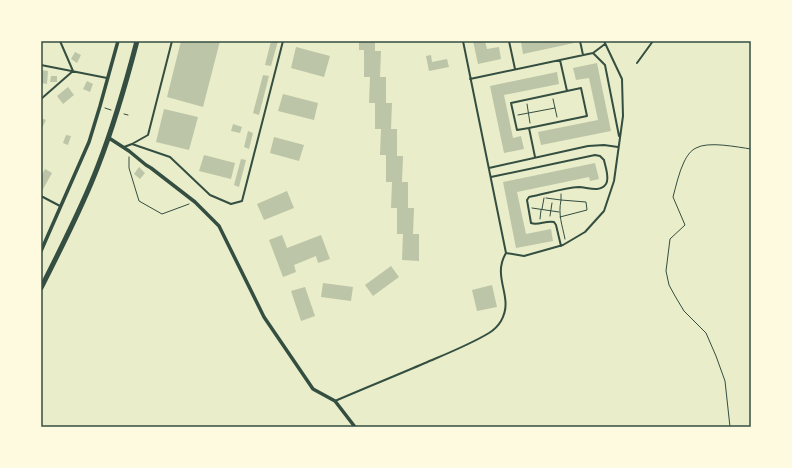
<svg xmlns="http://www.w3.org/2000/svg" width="792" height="468" font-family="Ubuntu,sans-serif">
	<rect width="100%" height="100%" fill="#e9edc9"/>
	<!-- building -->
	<path fill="#bcc5a7" d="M181,41h39l-17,66 -36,-10z
		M271,41h7l-7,25 -6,-1z
		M359,41h16v10h6l-1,26h6v26h6l-1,26h6v27h6l-1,26h6v26h6l-1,26h6v27l-17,-1 1,-26h-6v-26h-6l1,-26h-6v-27h-6l1,-26h-6v-26h-6l1,-26h-6v-27h-5z
		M473,41h12l2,8 12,-2 2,12 -23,5z
		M526,41h47l1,2 -51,11 -2,-12z
		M296,47l34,9 -6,21 -33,-9z
		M75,52l6,3 -4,8 -6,-4z
		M431,55l1,7 15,-3 2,8 -20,4 -3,-15z
		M597,63l14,68 -70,14 -3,-13 60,-12 -9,-42 -13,2 -3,-12z
		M41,70l7,1 -1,13 -6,-1z
		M557,72l2,12 -55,11 9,43 8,-2 3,13 -20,4 -14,-67z
		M263,75l6,1 -10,39 -6,-2z
		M51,76h6v6h-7z
		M87,81l6,3 -3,8 -7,-3z
		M68,87l6,8 -11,9 -6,-8z
		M283,94l35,9 -4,17 -36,-9z
		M164,109l34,8 -9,33 -33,-8z
		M41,118l5,2 -5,10z
		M233,124l9,3 -2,6 -9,-2z
		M248,131l5,2 -4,16 -5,-2z
		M66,135l5,1 -3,9 -5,-2z
		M274,137l30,8 -5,16 -29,-8z
		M204,155l31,8 -4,16 -32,-8z
		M241,159l5,1 -7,27 -5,-2z
		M595,163l4,16 -9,2 -1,-4 -72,15 9,42 25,-5 2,12 -37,7 -13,-66z
		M139,167l6,6 -5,6 -6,-5z
		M45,169l7,4 -10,18 -1,-1v-13z
		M287,191l7,17 -30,12 -7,-16z
		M282,235l5,13 34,-13 9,24 -12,4 -2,-7 -22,9 2,7 -13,5 -14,-37z
		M391,266l8,11 -26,19 -8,-11z
		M323,283l30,4 -2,14 -30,-4z
		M492,285l5,22 -20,4 -5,-21z
		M305,287l10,29 -14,5 -10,-30z"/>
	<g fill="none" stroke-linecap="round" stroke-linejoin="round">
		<!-- path -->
		<path stroke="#344e41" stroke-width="1" d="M527,104l3,19
			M105,108l6,2
			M555,108l2,9
			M124,114l4,1
			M518,115l37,-7 -2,-9
			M129,157v11l10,33 23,13 27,-10
			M546,198l15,2v-6
			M532,208l27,4
			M542,209l2,-11
			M550,216l2,-13
			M560,217l27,-7 -1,-8 -25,-2c-3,15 1,24 4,39
			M540,219l1,-9
			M730,427l-5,-46 -9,-25 -10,-23 -22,-22 -9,-15 -6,-11 -3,-14 4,-32 15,-14 -12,-28c3,-11 6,-25 11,-35 3,-6 6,-11 12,-14 12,-7 41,-1 55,1"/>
		<!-- service -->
		<path stroke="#344e41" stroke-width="2" d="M509,41l6,28
			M580,41l3,14
			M593,53l12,-9
			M637,63l16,-22
			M41,65l66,13
			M470,79l123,-26 12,12 14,71
			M41,99l32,-28 -13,-30
			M529,128l-12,2 -6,-27 56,-12
			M132,144l16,-9 24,-94
			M124,147l8,-3 38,13 40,38 21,9 11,-3 41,-160
			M535,157l-6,-29 58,-12 -6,-28 -14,3 -7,-31
			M489,168l99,-22 16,-1 14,2
			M491,177l104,-22 5,1 4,4c1,6 6,18 2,24 -6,9 -19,3 -27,3 -16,1 -34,7 -50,10l-2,3 4,23c7,3 15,-3 23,-1l2,3 5,21
			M41,196l19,10
			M506,253l18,3 39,-11 22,-13 19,-21 10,-30 9,-65 -1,-37 -18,-38
			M335,401c30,-13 60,-25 90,-38 21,-9 44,-18 64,-30 5,-3 9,-7 12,-12 14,-24 -10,-43 5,-68l-43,-212"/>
		<!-- minor -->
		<path stroke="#344e41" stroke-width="3.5" d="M109,138l20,13 17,14 5,3 44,34 24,24 45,91 49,72 22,12 20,26
			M41,251l48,-109 11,-36 18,-65"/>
		<!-- secondary -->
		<path stroke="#344e41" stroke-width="5" d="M41,288c20,-40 41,-80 57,-122 16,-41 28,-83 39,-125"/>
	</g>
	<!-- border -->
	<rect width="792" height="468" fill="none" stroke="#fefae0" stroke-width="84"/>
	<rect x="42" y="42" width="708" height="384" fill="none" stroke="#344e41" stroke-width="1.5"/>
</svg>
